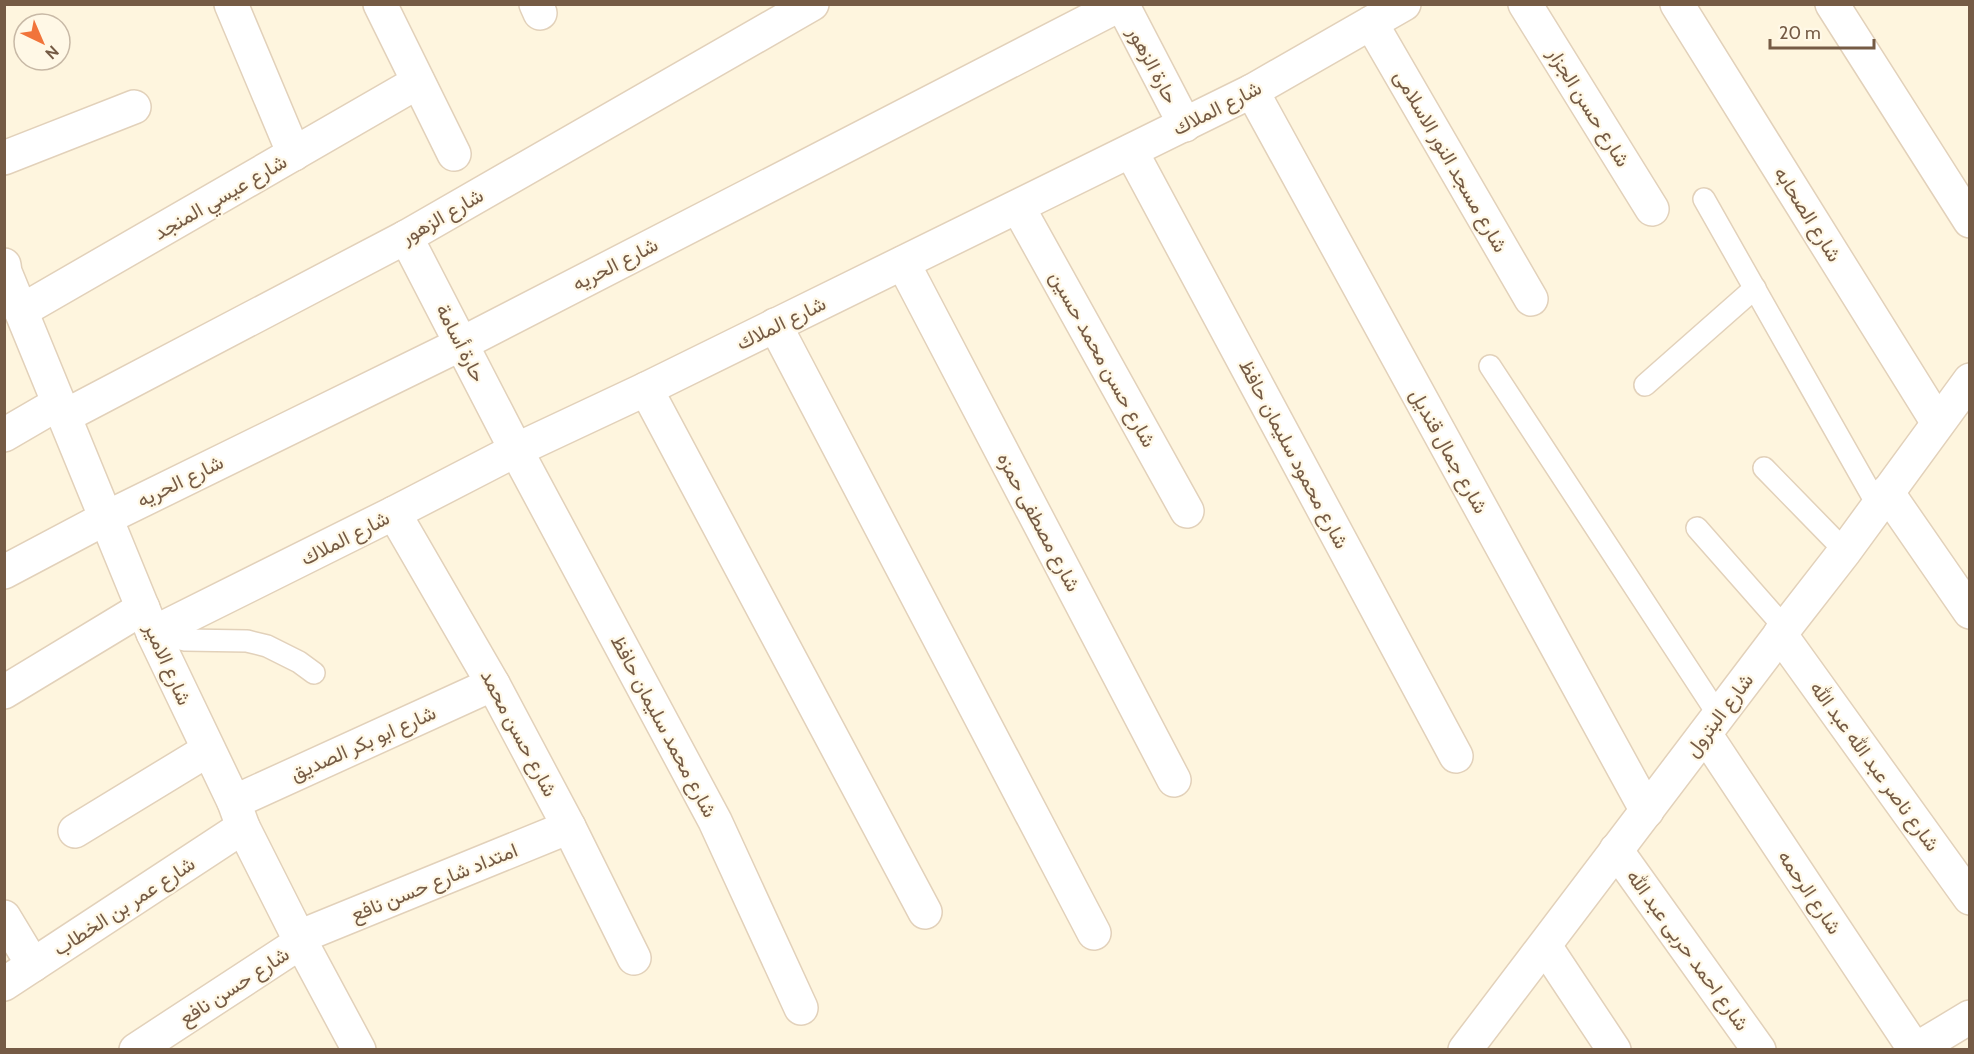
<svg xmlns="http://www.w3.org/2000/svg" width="1974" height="1054" font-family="Cabin,Vazirmatn,sans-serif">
  <rect width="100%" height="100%" fill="#fef5de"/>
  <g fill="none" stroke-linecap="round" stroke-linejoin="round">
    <defs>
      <g id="lane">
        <path d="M1704,199L1878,506"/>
        <path d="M1490,366L1719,716"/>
        <path d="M1645,385L1755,288"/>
        <path d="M1764,468L1845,551"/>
        <path d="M1697,528L1785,628"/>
        <path d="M153,633L185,640L247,641L267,646L299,662L314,673"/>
      </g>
      <g id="street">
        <path d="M231,4L294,154"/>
        <path d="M380,4L454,154"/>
        <path d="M536,4L540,13"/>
        <path d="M1122,4L1185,125"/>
        <path d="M1525,4L1652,209"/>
        <path d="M1677,4L1938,423"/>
        <path d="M1832,4L1970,221"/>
        <path d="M1371,23L1531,299"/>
        <path d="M1252,91L1647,811"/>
        <path d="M1131,151L1456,756"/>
        <path d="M4,158L134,107"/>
        <path d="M1018,207L1187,511"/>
        <path d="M406,237L516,450L715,821L801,1008"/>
        <path d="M903,263L1174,780"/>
        <path d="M4,265L5,272L153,633L234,802L243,827L301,942L359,1050"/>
        <path d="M21,311L418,82"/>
        <path d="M775,325L1094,933"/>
        <path d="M646,389L925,912"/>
        <path d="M65,416L406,237L812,4"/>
        <path d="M4,435L59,403"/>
        <path d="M1887,492L1970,612"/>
        <path d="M394,513L493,684L569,827L634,958"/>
        <path d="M4,572L106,518L461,344L1121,4"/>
        <path d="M153,633L394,513L516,450L646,389L1252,91L1404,4"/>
        <path d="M1780,634L1970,898"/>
        <path d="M4,692L143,608"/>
        <path d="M1705,734L1915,1050"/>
        <path d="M234,802L493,684"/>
        <path d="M75,831L208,750"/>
        <path d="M1616,850L1759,1050"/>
        <path d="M4,917L33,965"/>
        <path d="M299,937L569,827"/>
        <path d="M1545,946L1614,1050"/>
        <path d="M4,984L243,827"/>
        <path d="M136,1050L301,942"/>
        <path d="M1465,1050L1785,628L1845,551L1970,380"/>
        <path d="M1915,1050L1970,1017"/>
      </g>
    </defs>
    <!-- lane casing -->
    <use href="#lane" stroke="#e2d1ba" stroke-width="24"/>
    <!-- street casing -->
    <use href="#street" stroke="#e2d1ba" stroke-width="36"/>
    <!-- lane -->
    <use href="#lane" stroke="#fff" stroke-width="21"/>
    <!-- street -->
    <use href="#street" stroke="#fff" stroke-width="33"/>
  </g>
  <g text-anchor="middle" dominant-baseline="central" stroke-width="4.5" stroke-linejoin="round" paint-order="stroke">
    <!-- street labels -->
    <g font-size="20" fill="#755b45" stroke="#fff8e6">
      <text transform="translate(1153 65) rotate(62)">حارة الزهور</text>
      <text transform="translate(1589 107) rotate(58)">شارع حسن الجزار</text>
      <text transform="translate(1217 108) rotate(-27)">شارع الملاك</text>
      <text transform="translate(1451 161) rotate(60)">شارع مسجد النور الاسلامى</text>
      <text transform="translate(220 197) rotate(-30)">شارع عيسي المنجد</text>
      <text transform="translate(1808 214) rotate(58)">شارع الصحابه</text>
      <text transform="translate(442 216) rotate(-30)">شارع الزهور</text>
      <text transform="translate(615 264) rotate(-27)">شارع الحريه</text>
      <text transform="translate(781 323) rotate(-26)">شارع الملاك</text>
      <text transform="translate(461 343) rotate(63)">حارة أسامة</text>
      <text transform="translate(1103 359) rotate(61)">شارع حسن محمد حسين</text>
      <text transform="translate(1449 451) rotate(61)">شارع جمال قنديل</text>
      <text transform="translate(1294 454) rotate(62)">شارع محمود سليمان حافظ</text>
      <text transform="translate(180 481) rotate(-26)">شارع الحريه</text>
      <text transform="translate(1039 522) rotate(62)">شارع مصطفى حمزه</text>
      <text transform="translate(345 538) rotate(-27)">شارع الملاك</text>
      <text transform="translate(168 664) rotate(66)">شارع الامير</text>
      <text transform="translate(1719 715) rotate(-53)">شارع البترول</text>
      <text transform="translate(664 726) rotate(62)">شارع محمد سليمان حافظ</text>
      <text transform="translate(519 733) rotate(62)">شارع حسن محمد</text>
      <text transform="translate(363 743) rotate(-24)">شارع ابو بكر الصديق</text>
      <text transform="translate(1875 766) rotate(54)">شارع ناصر عبد الله عبد الله</text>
      <text transform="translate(434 882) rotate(-22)">امتداد شارع حسن نافع</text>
      <text transform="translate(1810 892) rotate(56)">شارع الرحمه</text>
      <text transform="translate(124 906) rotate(-33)">شارع عمر بن الخطاب</text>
      <text transform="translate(1688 950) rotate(54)">شارع احمد حربى عبد الله</text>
      <text transform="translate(234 986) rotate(-33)">شارع حسن نافع</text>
    </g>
  </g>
  <!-- border -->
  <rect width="1974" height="1054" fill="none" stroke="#755b45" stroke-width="12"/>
  <!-- north arrow -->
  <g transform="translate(42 42) rotate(136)"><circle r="28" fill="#fff8e6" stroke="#c8b9a6" stroke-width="1.5"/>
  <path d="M0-4.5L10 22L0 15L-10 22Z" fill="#f1743a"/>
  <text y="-9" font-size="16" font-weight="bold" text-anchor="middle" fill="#755b45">N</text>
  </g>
  <!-- scale -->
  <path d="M1770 39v9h104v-9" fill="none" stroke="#755b45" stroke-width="3"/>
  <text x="1779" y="39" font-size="18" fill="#755b45" stroke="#fff8e6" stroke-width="4.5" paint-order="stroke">20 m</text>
</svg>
